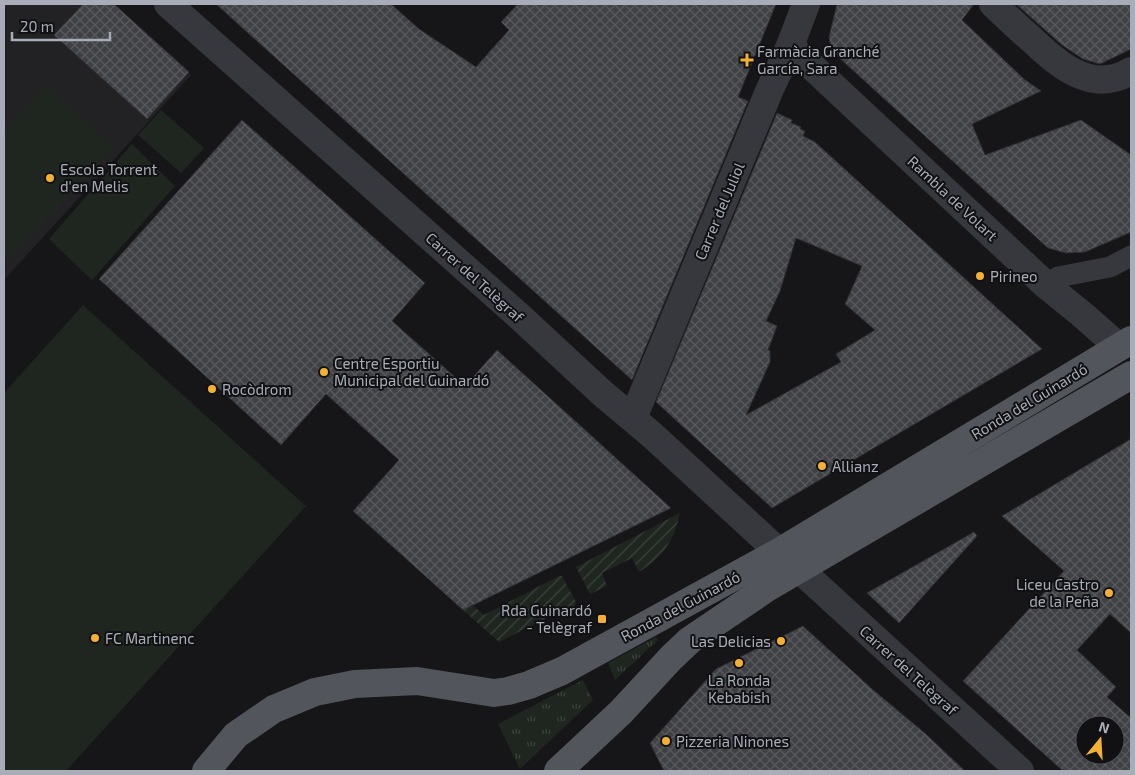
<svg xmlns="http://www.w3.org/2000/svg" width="1135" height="775" font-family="'Exo 2',sans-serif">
  <defs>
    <pattern id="grass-tufts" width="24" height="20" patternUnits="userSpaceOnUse" patternTransform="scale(1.25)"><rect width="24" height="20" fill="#1e261f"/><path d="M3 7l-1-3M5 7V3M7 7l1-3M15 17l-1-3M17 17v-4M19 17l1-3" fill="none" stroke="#3c433d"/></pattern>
    <pattern id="garden-furrows" width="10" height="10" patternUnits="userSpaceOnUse" patternTransform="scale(1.25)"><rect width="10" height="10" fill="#1e261f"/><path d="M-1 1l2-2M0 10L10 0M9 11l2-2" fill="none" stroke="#3c433d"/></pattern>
    <pattern id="building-cross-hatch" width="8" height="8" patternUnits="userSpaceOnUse" patternTransform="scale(1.25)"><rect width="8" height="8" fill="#404145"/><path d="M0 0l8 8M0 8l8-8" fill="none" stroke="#595a5e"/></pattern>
  </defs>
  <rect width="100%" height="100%" fill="#161618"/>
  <!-- built -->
  <path fill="#222225" d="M4,4H113L191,75L4,280Z"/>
  <!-- grass -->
  <g fill="url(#grass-tufts)">
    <path d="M656,637L658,640L615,680L608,663Z"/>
    <path d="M583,680L593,700L520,769L498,724Z"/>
  </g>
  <!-- garden -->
  <g fill="url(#garden-furrows)">
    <path d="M680,513C674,541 663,557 639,572L632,558L602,573L607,586L590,594L576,567Z"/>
    <path d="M559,576H562L576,602L575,608L552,615L499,642L455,603L458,592L484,615Z"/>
  </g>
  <!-- pitch -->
  <g fill="#1e261f">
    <path d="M47,85L114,148L4,264V130Z"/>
    <path d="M161,110L204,148L181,173L138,135Z"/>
    <path d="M132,144L175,186L92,280L49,239Z"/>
    <path d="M83,305L306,506L66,771H4V393Z"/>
  </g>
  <!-- building -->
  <g fill="url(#building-cross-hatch)" stroke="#303034" fill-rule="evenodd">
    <path d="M83,4H114L189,72L147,119L54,35Z"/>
    <path d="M216,4H391L419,29L476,67L509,30L501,22L518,4H776L738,97L748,101L632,380Z"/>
    <path d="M837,4H974L962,20L1024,79L1041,91L972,124L985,155L1081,120L1131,155V232L1085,252L1066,253L1048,248L835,54L831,48L829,37Z"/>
    <path d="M1016,4H1131V49L1100,64L1083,59L1062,45Z"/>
    <path d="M777,113L792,120L791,123L801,127L800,129L805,131L803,136L815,142L1042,349L772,508L656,402ZM796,238L862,266L845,304L875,330L836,354L841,362L746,415L770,362V351L768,350L777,326L766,321L780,291Z"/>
    <path d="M242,120L425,283L392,321L465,386L497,350L671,508L463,610L353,511L399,460L326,394L281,445L99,279Z"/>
    <path d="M1131,439V633L1110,614L1077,650L1116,687L1107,697L1131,718V771H1063L963,681L1064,571L1002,516ZM1085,725H1115V755H1085Z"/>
    <path d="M974,532L977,536L899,623L867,593Z"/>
    <path d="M803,626L872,689L927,735L965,771H664L650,743L716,669Z"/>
  </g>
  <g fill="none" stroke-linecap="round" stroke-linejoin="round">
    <!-- pedestrian -->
    <path stroke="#37383d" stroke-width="21" d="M1047,286L1058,277L1110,267L1131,256"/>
    <!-- minor -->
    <g stroke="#37383d" stroke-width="28">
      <path d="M168,4L519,316L602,393L652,435L779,552"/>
      <path d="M993,4C1005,15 1017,27 1030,38C1058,64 1091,95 1131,71"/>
      <path d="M790,46L1047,286L1084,316L1119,347"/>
      <path d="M633,418L770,89L790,46L806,4"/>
      <path d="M799,569L1020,771"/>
    </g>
    <!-- primary -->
    <g stroke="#53555c" stroke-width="28">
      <path d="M206,771L236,735L274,709L315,692L355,684L417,681L494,693L508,691L529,685L562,671L779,552L1131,340"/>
      <path d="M558,771L621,712L671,658L690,640L767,588L1131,375"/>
    </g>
  </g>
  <!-- markers -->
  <g fill="#f2b134" stroke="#111113" stroke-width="2">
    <path d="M744.5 52.5h5v5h5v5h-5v5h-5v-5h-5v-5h5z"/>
    <circle cx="50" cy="178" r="5"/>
    <circle cx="980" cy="276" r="5"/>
    <circle cx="324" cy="372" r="5"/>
    <circle cx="212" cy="389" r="5"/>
    <circle cx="822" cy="466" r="5"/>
    <circle cx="1109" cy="593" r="5"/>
    <rect x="597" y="614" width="10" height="10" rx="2.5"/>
    <circle cx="95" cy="638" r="5"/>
    <circle cx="781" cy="641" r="5"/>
    <circle cx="739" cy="663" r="5"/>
    <circle cx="666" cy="741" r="5"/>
  </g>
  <g text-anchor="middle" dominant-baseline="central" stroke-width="4" stroke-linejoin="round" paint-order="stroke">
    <!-- poi labels -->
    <g font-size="15" fill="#a8adb8" stroke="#111113" text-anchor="start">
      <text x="757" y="51">Farmàcia Granché<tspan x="757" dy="17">García, Sara</tspan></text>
      <text x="60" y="169">Escola Torrent<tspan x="60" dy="17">d'en Melis</tspan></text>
      <text x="990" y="276">Pirineo</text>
      <text x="334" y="363">Centre Esportiu<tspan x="334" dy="17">Municipal del Guinardó</tspan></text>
      <text x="222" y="389">Rocòdrom</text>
      <text x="832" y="466">Allianz</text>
      <text x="1099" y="584" text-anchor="end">Liceu Castro<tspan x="1099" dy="17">de la Peña</tspan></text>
      <text x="592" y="610" text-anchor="end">Rda Guinardó<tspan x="592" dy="17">- Telègraf</tspan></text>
      <text x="105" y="638">FC Martinenc</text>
      <text x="771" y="641" text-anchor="end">Las Delicias</text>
      <text x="739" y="680" text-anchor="middle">La Ronda<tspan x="739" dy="17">Kebabish</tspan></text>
      <text x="676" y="741">Pizzeria Ninones</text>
    </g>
    <!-- street labels -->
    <g font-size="15" fill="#a8adb8" stroke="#111113">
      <text transform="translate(953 198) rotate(43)">Rambla de Volart</text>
      <text transform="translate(719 211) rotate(-67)">Carrer del Juliol</text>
      <text transform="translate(475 277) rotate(42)">Carrer del Telègraf</text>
      <text transform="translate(1029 401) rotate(-31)">Ronda del Guinardó</text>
      <text transform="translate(680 606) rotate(-28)">Ronda del Guinardó</text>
      <text transform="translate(909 670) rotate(42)">Carrer del Telègraf</text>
    </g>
  </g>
  <!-- border -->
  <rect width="1135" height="775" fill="none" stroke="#a8adb8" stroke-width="10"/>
  <!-- north arrow -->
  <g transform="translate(1100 740) rotate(18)"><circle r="24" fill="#111113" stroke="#4d4f55"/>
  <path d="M0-4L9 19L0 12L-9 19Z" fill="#f2b134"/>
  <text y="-8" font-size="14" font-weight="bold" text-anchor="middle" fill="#a8adb8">N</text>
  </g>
  <!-- scale -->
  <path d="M12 32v8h98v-8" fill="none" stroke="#a8adb8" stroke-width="2.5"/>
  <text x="20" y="32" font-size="15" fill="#a8adb8" stroke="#111113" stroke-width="4" paint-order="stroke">20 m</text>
</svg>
